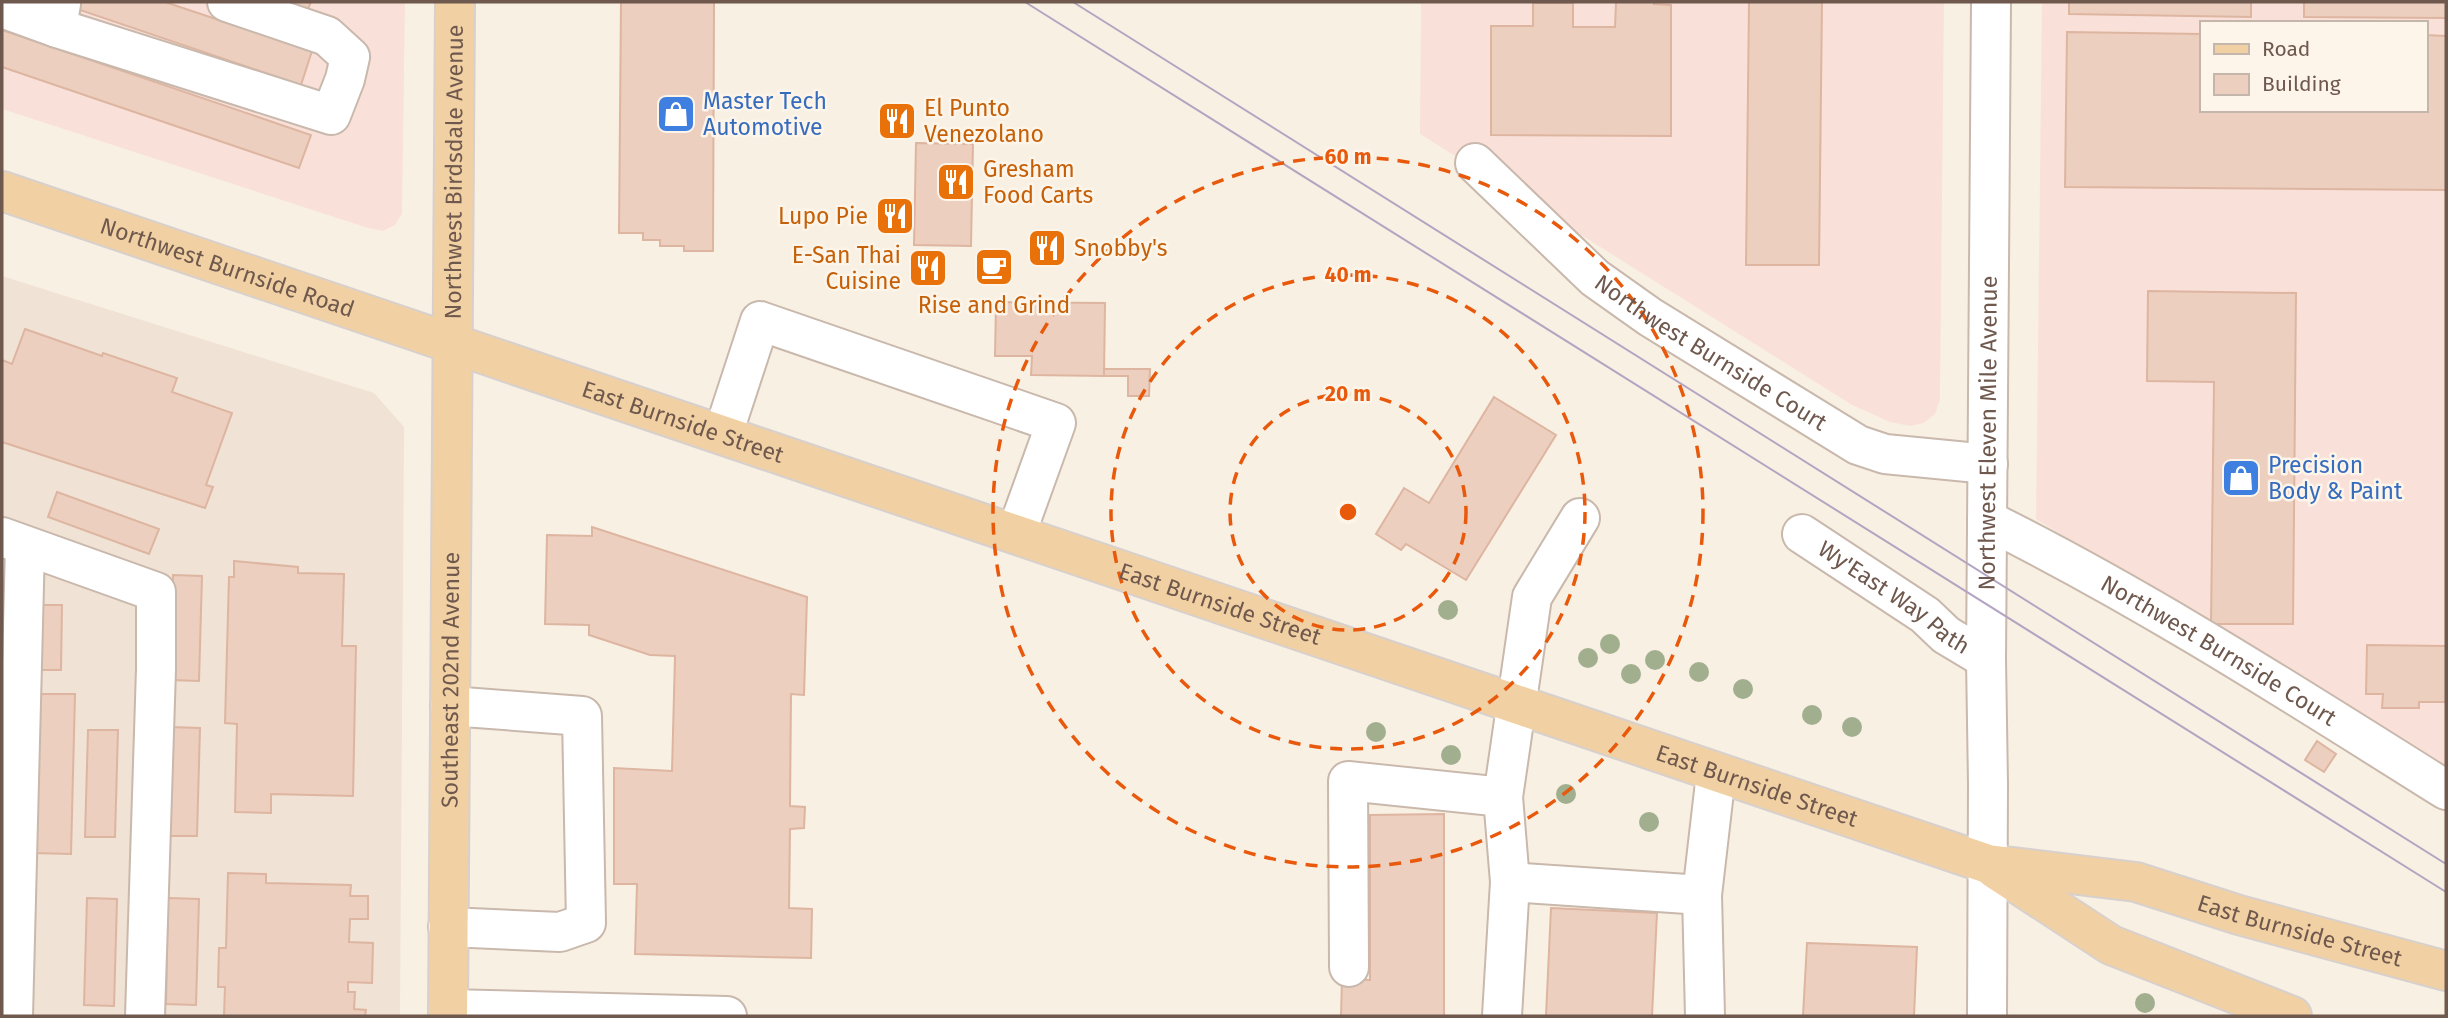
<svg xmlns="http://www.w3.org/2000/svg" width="2448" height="1018" font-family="'Fira Sans',sans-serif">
  <rect width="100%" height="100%" fill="#f9f0e4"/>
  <!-- residential -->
  <path fill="#f0e2d4" d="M2,276L374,393L404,427L400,1016H2Z"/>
  <!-- commercial -->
  <g fill="#f9e1d9" fill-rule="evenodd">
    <path d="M2,2H405L402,214L395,225L383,231L368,228L2,109Z"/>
    <path d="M1421,2H1944L1940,400L1935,414L1924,423L1910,426L1890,422L1852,405L1420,134Z"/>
    <path d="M2042,2H2446V775L2036,519ZM2201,23H2425V110H2201Z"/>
  </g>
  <!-- building -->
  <g fill="#eccfbf" stroke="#ddb5a1" stroke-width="2">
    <path d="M80,2H165L312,51L301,85L77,9Z"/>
    <path d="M287,2H311L308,9Z"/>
    <path d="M621,2H714L713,251H684V246H660V240H643V233H619Z"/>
    <path d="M1616,2H1654V4L1671,5V136L1491,135V26H1533V3H1573V27H1615Z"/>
    <path d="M1749,2H1822L1819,265H1746Z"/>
    <path d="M2069,2H2251V17L2069,14Z"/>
    <path d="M2304,2H2446V18L2304,17Z"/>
    <path d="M2,30L311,135L299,168L2,67Z"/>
    <path d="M2067,32L2201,34V110H2425V35L2446,36V190L2065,187Z"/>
    <path d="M916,143L973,144L971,246L914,245Z"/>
    <path d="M2148,291L2296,293L2293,624H2211L2214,382L2147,381Z"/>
    <path d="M996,302L1105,303L1104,376L1031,375L1032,356H995Z"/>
    <path d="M25,329L102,356L103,353L177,378L172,392L232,413L206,485L213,487L205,508L2,442V360L12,364Z"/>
    <path d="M1104,369H1150L1149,396H1128V376H1104Z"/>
    <path d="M1494,397L1556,435L1466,580L1406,544L1401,550L1376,534L1404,488L1429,503Z"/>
    <path d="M57,492L159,529L149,554L48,517Z"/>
    <path d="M592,527L807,597L804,695L791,694L790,806L805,807L804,828L790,829L789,908L812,909L811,958L635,954L637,884H614V768L672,771L675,656L650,655L589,635V625L545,624L547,535L592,536Z"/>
    <path d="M234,561L298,567V573L344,574L342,646H356L353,796L271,794V813L235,812L237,724L225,723L229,577H234Z"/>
    <path d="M173,575L202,576L199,681L171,680Z"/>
    <path d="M36,605H62L61,670H34Z"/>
    <path d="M2367,645L2446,646V702H2419V708H2382L2383,694H2366Z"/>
    <path d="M37,694H75L71,854L33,853Z"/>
    <path d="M171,727L200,728L197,836H168Z"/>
    <path d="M88,730H118L115,837H85Z"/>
    <path d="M2317,741L2336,754L2324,772L2305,760Z"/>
    <path d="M1444,814V1016H1341L1342,979L1370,980V815Z"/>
    <path d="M228,873L266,874V883L351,885L350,896H368V919H350L349,942L373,943L372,983L348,982V992H355L354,1009L366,1010L365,1016H224L225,987H218L219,948H226Z"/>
    <path d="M87,898L117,899L114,1006L84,1005Z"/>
    <path d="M168,898L199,899L196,1005L166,1004Z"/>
    <path d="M1551,908L1657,913L1652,1016H1546Z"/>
    <path d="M1807,943L1917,947L1914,1016H1803Z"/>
  </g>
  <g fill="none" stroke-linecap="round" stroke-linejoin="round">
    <defs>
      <g id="minor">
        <path d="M2,8L57,28L61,4"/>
        <path d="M57,28L331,115L345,79L350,57L327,36L227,2"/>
        <path id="s1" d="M1475,163L1595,278L1650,317L1858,445L1885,454L1988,464"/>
        <path d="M723,434L760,321L1056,423L1016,534"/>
        <path id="s2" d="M1987,520C2146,599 2296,696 2446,790"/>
        <path id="s3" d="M1802,534L1925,615L1946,635L1986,659"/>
        <path d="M2,537L156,592V669L145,1016"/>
        <path d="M1510,882L1702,895"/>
        <path d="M448,927L560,932L586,923L582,716L450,706"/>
        <path d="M1349,967L1348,781L1503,797"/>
        <path d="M448,1009L727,1016"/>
        <path d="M13,1016L25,546"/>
        <path d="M1502,1016L1510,882L1503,797L1532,597L1580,518"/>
        <path d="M1705,1016L1702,895L1716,774"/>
        <path id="s4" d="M1987,1016L1988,784L1986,659L1991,2"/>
      </g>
      <g id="major">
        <path id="s5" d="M2,191L1988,864L2136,882L2239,915L2446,971"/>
        <path d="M1995,869L2111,945L2292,1016"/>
        <path id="s6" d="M448,1016L455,2"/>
      </g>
    </defs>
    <!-- minor casing -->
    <use href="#minor" stroke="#c9b8ac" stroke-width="42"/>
    <!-- major casing -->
    <use href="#major" stroke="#d7d0cd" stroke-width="42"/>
    <!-- minor -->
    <use href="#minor" stroke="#fff" stroke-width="38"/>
    <!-- major -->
    <use href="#major" stroke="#f1d1a3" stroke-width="38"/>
    <!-- tram -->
    <g stroke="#b3a4c1" stroke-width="2">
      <path d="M1025,2L2446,892"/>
      <path d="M1073,2L2446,864"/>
    </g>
  </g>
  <!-- trees -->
  <g fill="#a1af8f">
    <circle cx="1448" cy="610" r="10"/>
    <circle cx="1610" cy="644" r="10"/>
    <circle cx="1588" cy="658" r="10"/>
    <circle cx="1655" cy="660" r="10"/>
    <circle cx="1699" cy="672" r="10"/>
    <circle cx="1631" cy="674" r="10"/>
    <circle cx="1743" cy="689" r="10"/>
    <circle cx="1812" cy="715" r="10"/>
    <circle cx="1852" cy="727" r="10"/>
    <circle cx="1376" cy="732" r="10"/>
    <circle cx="1451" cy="755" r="10"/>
    <circle cx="1566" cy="794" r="10"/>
    <circle cx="1649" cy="822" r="10"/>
    <circle cx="2145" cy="1003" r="10"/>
  </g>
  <!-- distance rings -->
  <g fill="none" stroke="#e8590c" stroke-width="3.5" stroke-dasharray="12 9">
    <circle cx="1348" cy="512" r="118"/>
    <circle cx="1348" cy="512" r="237"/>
    <circle cx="1348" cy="512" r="355"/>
  </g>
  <!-- icons -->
  <defs>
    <symbol id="shop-square" viewBox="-11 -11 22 22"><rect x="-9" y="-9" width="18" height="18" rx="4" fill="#3f7fe0" stroke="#fdf5ea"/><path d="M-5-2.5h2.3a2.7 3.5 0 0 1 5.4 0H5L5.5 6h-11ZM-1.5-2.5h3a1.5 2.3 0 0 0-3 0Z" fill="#fff"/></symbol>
    <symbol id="restaurant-square" viewBox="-11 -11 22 22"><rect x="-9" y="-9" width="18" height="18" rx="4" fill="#e8710a" stroke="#fdf5ea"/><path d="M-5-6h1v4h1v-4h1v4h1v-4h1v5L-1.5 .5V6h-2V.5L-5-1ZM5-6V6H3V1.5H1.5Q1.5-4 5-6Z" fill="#fff"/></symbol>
    <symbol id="cafe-square" viewBox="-11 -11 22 22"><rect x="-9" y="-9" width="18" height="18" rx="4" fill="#e8710a" stroke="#fdf5ea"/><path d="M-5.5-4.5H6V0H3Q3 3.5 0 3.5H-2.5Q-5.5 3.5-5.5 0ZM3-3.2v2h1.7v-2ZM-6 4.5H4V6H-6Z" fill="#fff"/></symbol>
  </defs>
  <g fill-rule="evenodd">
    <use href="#shop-square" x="654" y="92" width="44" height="44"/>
    <use href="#restaurant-square" x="875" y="99" width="44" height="44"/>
    <use href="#restaurant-square" x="934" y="160" width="44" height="44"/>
    <use href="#restaurant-square" x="873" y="194" width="44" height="44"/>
    <use href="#restaurant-square" x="1025" y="226" width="44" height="44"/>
    <use href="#cafe-square" x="972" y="245" width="44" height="44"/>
    <use href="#restaurant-square" x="906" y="246" width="44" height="44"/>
    <use href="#shop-square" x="2219" y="456" width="44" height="44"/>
  </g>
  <g text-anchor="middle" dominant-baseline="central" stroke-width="5" stroke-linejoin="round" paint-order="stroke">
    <!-- shop labels -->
    <g font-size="23" fill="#366cbe" stroke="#fdf5ea" text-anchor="start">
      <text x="703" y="101">Master Tech<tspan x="703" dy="26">Automotive</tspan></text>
      <text x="2268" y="465">Precision<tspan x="2268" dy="26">Body &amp; Paint</tspan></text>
    </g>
    <!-- food labels -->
    <g font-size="23" fill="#c56008" stroke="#fdf5ea" text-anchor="start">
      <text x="924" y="108">El Punto<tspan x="924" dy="26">Venezolano</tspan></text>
      <text x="983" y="169">Gresham<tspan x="983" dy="26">Food Carts</tspan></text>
      <text x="868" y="216" text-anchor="end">Lupo Pie</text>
      <text x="1074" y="248">Snobby's</text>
      <text x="901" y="255" text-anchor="end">E-San Thai<tspan x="901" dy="26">Cuisine</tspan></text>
      <text x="994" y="305" text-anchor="middle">Rise and Grind</text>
    </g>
    <!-- street labels -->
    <g font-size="23" fill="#6f584d" stroke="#fdf5ea">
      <text stroke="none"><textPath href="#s6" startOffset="844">Northwest Birdsdale Avenue</textPath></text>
      <text stroke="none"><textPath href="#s5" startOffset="238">Northwest Burnside Road</textPath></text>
      <text stroke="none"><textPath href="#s1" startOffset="304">Northwest Burnside Court</textPath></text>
      <text stroke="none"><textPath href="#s5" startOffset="719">East Burnside Street</textPath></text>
      <text stroke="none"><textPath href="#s4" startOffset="583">Northwest Eleven Mile Avenue</textPath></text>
      <text stroke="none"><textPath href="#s3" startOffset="112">Wy'East Way Path</textPath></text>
      <text stroke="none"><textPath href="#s5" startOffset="1286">East Burnside Street</textPath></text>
      <text stroke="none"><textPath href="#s2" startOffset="266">Northwest Burnside Court</textPath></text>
      <text stroke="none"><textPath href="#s6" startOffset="336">Southeast 202nd Avenue</textPath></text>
      <text stroke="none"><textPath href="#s5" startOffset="1853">East Burnside Street</textPath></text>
      <text stroke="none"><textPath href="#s5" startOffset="2417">East Burnside Street</textPath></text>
    </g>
  </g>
  <circle cx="1348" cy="512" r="10" fill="#e8590c" stroke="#fdf5ea" stroke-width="3.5"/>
  <g font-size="21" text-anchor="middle" font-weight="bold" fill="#e8590c" stroke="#fdf5ea" stroke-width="5" stroke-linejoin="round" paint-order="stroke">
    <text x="1348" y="164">60 m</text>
    <text x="1348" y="282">40 m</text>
    <text x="1348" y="401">20 m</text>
  </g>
  <!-- border -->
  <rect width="2448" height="1018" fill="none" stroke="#6f584d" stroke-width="7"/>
  <!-- legend -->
  <rect x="2200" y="21" width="228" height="91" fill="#fdf5ea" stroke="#c4b6ab" stroke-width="2"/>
  <rect x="2214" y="44" width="35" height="10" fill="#f1d1a3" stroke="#c4b6ab" stroke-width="2"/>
  <text x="2262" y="56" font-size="21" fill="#6f584d">Road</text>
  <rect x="2214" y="74" width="35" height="21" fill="#eccfbf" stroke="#c4b6ab" stroke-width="2"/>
  <text x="2262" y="91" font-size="21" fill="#6f584d">Building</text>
</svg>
